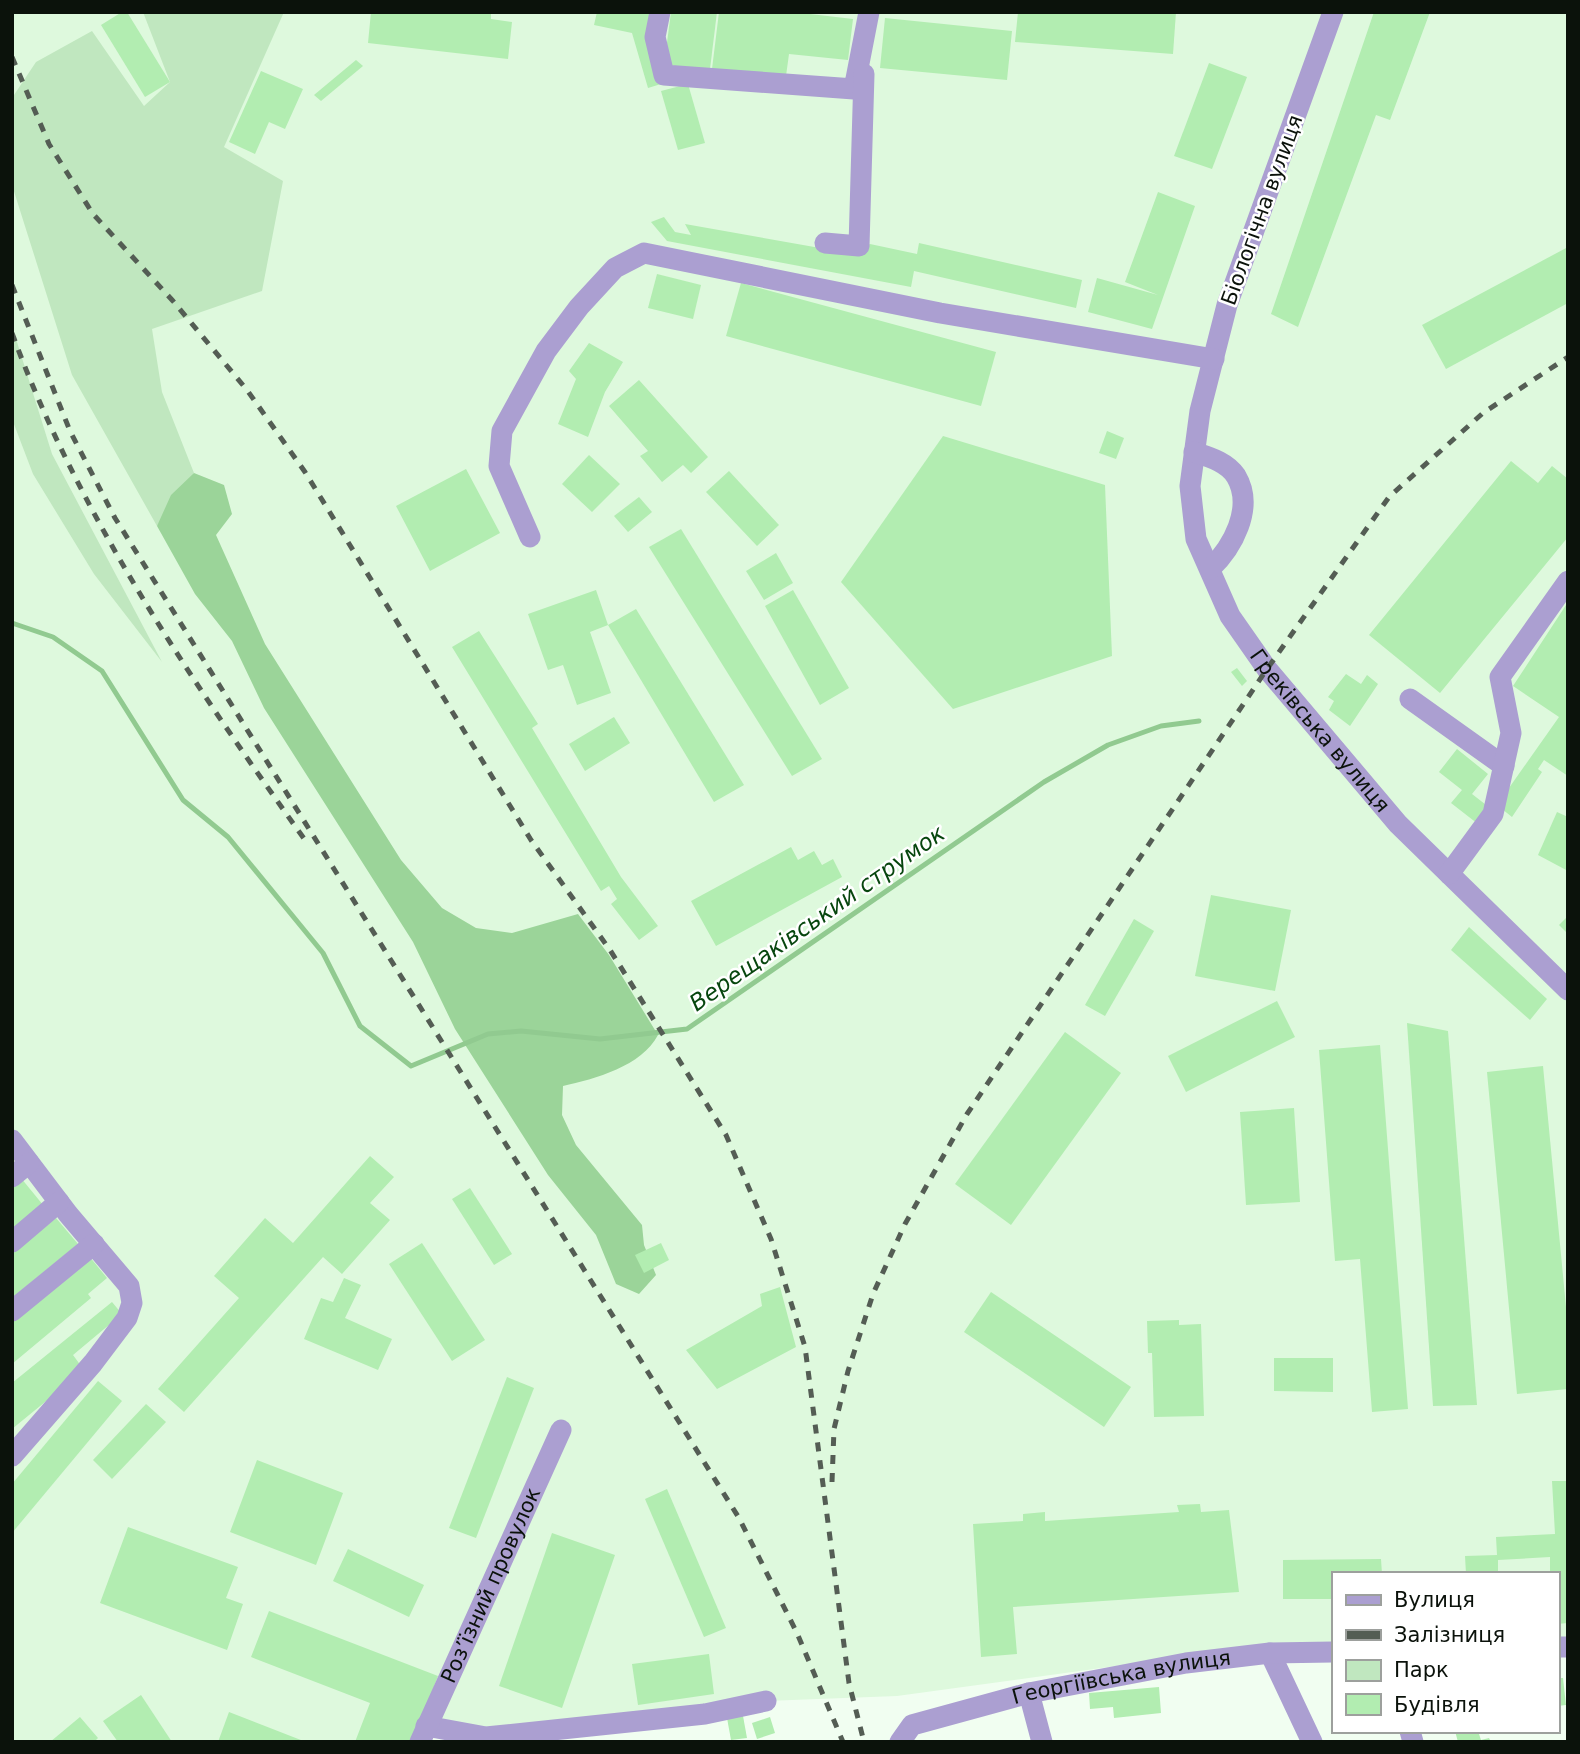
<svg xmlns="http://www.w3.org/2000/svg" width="1580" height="1754" font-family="'DejaVu Sans',sans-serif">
  <rect width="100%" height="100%" fill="#f1fef1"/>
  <!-- built -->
  <path fill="#def9dd" d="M12,12H1568V1647H1557V1574H1333V1648L1269,1645L897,1696L766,1701L518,1734L426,1726L420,1742H12Z"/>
  <!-- green -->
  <g fill="#c0e7bf">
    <path d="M143,12H284L224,147L283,181L262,291L152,329L162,392L194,473L157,526L72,375L12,185V98L36,62L92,31L144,106L170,82Z"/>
    <path d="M12,326L52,454L162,662L94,574L33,474L12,419Z"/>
  </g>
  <!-- forest -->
  <path fill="#9bd499" d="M194,473L224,485L232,514L216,535L265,644L401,860L442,908L476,928L512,933L578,914L609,955L658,1035C642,1066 595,1079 563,1086L562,1115L576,1145L642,1225L644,1245L656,1275L639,1294L616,1284L596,1235L548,1175L455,1029L413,942L264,708L232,641L195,594L157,526L171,495Z"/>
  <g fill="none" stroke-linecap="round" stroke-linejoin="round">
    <!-- stream -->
    <path stroke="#91ca90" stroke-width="5" d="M12,623L53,637L102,671L183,800L228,837L323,953L360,1026L411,1066L488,1034L521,1031L600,1039L687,1029L1044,782L1108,745L1161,726L1199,721"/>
  </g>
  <!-- building -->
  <g fill="#b2edb1">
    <path d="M122,12H127L170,82L145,97L101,25Z"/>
    <path d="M371,12H491V19L512,22L508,59L368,43Z"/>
    <path d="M597,12H653L661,84L648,88L632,33L594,25Z"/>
    <path d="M671,12H717L710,69L664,65Z"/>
    <path d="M719,12H793L853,19L848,60L789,54L786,76L712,69Z"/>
    <path d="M1018,12H1176L1173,54L1015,42Z"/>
    <path d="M1374,12H1430L1390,120L1376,115L1298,327L1271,314Z"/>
    <path d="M885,18L1012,31L1007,80L880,68Z"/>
    <path d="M356,60L363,66L321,101L314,95Z"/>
    <path d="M1209,63L1247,77L1212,169L1174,156Z"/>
    <path d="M261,71L303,89L285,129L269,122L255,154L229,142Z"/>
    <path d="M688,84L705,143L678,150L661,91Z"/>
    <path d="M1158,192L1195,206L1152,329L1088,312L1097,278L1158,295L1125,282Z"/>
    <path d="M664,217L675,232L691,235L685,224L854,254L870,244L917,254L919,243L1082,280L1076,308L914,271L911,287L667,241L651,222Z"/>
    <path d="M1568,247V303L1446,369L1422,325Z"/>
    <path d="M657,274L701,285L693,319L648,308Z"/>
    <path d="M741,283L996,352L981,406L726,336Z"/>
    <path d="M589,343L623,362L605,392L588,437L558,424L576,379L569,371Z"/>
    <path d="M639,380L708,457L691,473L683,465L662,482L640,456L648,451L609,406Z"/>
    <path d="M1107,431L1124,438L1116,459L1099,453Z"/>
    <path d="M943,436L1105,485L1112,656L953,709L841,582Z"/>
    <path d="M589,455L620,484L592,512L562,484Z"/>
    <path d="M1511,461L1538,483L1552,466L1568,479V537L1440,693L1369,635Z"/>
    <path d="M466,469L500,533L430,571L396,506Z"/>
    <path d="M729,471L779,525L757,546L706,492Z"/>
    <path d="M639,497L652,512L628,532L614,516Z"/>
    <path d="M681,529L822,759L792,776L649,547Z"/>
    <path d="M776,553L793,583L764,600L746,571Z"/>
    <path d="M596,590L608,625L590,632L611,693L577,705L563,665L548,670L528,614Z"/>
    <path d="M793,590L849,688L820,705L765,606Z"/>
    <path d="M1568,602V776L1544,760L1538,769L1542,772L1512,817L1497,805L1559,717L1513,686Z"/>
    <path d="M636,609L744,785L714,802L608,625Z"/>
    <path d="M479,631L538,724L532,728L621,877L658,926L639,940L611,904L617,899L609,886L601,891L452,647Z"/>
    <path d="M1237,668L1247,681L1242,686L1231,672Z"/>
    <path d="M1346,674L1361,684L1367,675L1378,684L1350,726L1329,710L1334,701L1328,697Z"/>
    <path d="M614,717L630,743L585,771L569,744Z"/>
    <path d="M1457,749L1488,774L1472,794L1490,808L1478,824L1451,803L1462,790L1439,772Z"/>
    <path d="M1557,812L1568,817V871L1538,855Z"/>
    <path d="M791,847L798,860L814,851L822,865L833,859L842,877L716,946L691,901Z"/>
    <path d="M1211,895L1291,910L1275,991L1195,976Z"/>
    <path d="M1568,916V934L1559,925Z"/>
    <path d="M1134,919L1154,931L1105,1016L1085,1005Z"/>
    <path d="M1469,927L1547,999L1530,1020L1451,950Z"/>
    <path d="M1277,1001L1295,1037L1186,1092L1168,1056Z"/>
    <path d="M1407,1023L1448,1031L1477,1405L1433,1406Z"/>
    <path d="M1065,1032L1121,1073L1011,1225L955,1184Z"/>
    <path d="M1380,1045L1408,1409L1372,1412L1360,1259L1335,1261L1319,1050Z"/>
    <path d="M1543,1066L1568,1328V1389L1517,1394L1487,1072Z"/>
    <path d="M1294,1108L1300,1202L1246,1205L1240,1112Z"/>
    <path d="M370,1156L394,1177L370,1203L390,1220L342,1274L323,1257L184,1412L158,1389L239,1298L214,1276L265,1218L293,1243Z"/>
    <path d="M21,1178L43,1205L12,1230V1185Z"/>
    <path d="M470,1188L512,1254L494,1265L452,1199Z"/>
    <path d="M56,1218L78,1244L12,1298V1254Z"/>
    <path d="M422,1243L485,1340L452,1361L389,1264Z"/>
    <path d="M661,1243L669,1260L644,1273L635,1255Z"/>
    <path d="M89,1256L107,1278L88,1294L91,1298L12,1364V1319Z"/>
    <path d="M344,1278L361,1285L345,1318L392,1339L378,1370L304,1339L321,1298L333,1302Z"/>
    <path d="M780,1287L796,1347L717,1389L686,1350L762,1306L760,1294Z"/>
    <path d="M991,1292L1131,1387L1104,1427L964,1332Z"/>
    <path d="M112,1302L122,1314L73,1355L84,1370L12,1429V1383Z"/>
    <path d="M1179,1320V1325L1201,1324L1204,1416L1154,1417L1152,1353H1148L1147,1321Z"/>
    <path d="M1274,1358H1333V1392L1274,1391Z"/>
    <path d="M507,1377L534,1388L476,1538L449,1528Z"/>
    <path d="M98,1381L122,1401L12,1533V1484Z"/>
    <path d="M146,1404L166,1422L112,1479L93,1460Z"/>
    <path d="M257,1460L343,1493L316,1565L230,1532Z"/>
    <path d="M1552,1481H1568V1623L1557,1624V1574H1550V1557L1498,1560V1574H1466L1465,1556L1497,1555L1496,1537L1555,1534Z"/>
    <path d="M667,1489L726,1628L704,1637L645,1499Z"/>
    <path d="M1200,1504L1201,1512L1229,1510L1239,1592L1013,1607L1017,1654L981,1657L973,1524L1023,1521V1514L1045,1512V1521L1179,1512L1177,1505Z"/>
    <path d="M128,1527L238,1567L226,1598L243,1604L227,1650L100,1603Z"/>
    <path d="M552,1533L615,1555L562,1708L499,1686Z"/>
    <path d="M348,1549L424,1585L409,1617L333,1581Z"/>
    <path d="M1381,1559L1382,1574H1333V1599H1283V1560Z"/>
    <path d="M269,1611L438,1676L413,1742H355L370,1703L251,1657Z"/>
    <path d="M709,1654L714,1694L638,1705L632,1664Z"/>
    <path d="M1557,1678H1563L1566,1705L1557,1706Z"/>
    <path d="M1159,1687L1161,1713L1114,1718L1113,1707L1090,1709L1089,1693Z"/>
    <path d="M141,1695L172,1742H118L103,1721Z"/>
    <path d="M229,1712L306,1742H218Z"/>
    <path d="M743,1716L747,1738L731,1740L727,1718Z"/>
    <path d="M80,1717L98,1738L94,1742H50Z"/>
    <path d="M770,1717L775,1733L757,1739L752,1723Z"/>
    <path d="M1455,1731H1478L1481,1740L1489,1738L1491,1742H1458Z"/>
  </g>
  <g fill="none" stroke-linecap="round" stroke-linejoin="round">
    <!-- minor -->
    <g stroke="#ab9fd1" stroke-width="21">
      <path d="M660,12L655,37L664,75L854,89L869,12"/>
      <path id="s1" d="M1333,12L1227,305L1200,411L1190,486L1196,539L1230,616L1267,669L1398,824L1568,990"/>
      <path d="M825,243L859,246L864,74"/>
      <path d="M1194,452C1209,457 1227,462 1236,476C1255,508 1232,548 1210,569"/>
      <path d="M530,537L499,466L502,431L546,351L579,307L615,268L644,253L940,313L1214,359"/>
      <path d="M1410,699L1504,766"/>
      <path d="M1449,874L1493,814L1511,733L1500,677L1568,581"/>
      <path d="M12,1140L68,1214L129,1286L132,1303L127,1318L93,1363L12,1456"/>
      <path d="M12,1177L29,1163"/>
      <path d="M12,1242L59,1202"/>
      <path d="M12,1311L94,1244"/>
      <path d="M1557,1647H1568"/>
      <path d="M1270,1653L1312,1742"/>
      <path d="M1029,1693L1042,1742"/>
      <path d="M426,1726L486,1737L705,1714L766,1701"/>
      <path d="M1410,1731L1413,1742"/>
      <path id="s2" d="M420,1742L561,1430"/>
      <path id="s3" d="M900,1742L912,1725L1029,1693L1186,1663L1270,1653L1333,1652"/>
    </g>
    <!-- rail -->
    <g stroke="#545d54" stroke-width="5" stroke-dasharray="9 9" stroke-linecap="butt">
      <path d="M12,57L49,144L93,214L173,301L247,390L305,472L531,840L610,950L726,1135L771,1239L805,1347L849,1683L864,1742"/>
      <path d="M12,285L70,431L115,518L739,1518L797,1633L843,1742"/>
      <path d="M12,333C79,516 192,682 305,840"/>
      <path d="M832,1482L834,1429L848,1371L873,1294L905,1224L967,1114L1267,669L1389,497L1483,413L1568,357"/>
    </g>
  </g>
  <g text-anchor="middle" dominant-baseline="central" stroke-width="5" stroke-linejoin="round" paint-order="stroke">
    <!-- street labels -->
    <g font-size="21" fill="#0b120b" stroke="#fff">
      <text transform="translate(1262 210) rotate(-70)">Біологічна вулиця</text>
      <text stroke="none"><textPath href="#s1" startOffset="780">Греківська вулиця</textPath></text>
      <text stroke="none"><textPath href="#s2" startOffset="172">Роз’їзний провулок</textPath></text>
      <text stroke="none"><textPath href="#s3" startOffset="236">Георгіївська вулиця</textPath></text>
    </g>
    <!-- water labels -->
    <g font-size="23" font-style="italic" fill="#07460e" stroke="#fff">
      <text transform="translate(817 918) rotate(-35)">Верещаківський струмок</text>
    </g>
  </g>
  <!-- border -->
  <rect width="1580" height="1754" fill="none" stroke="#0b120b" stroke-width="28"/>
  <!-- legend -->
  <rect x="1332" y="1572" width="228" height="161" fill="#ffffff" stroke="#9da09d" stroke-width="2"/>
  <rect x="1346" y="1595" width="35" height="10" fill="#ab9fd1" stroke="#9da09d" stroke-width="2"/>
  <text x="1394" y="1607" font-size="21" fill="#0b120b">Вулиця</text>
  <rect x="1346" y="1630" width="35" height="10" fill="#545d54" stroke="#9da09d" stroke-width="2"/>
  <text x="1394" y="1642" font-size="21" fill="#0b120b">Залізниця</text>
  <rect x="1346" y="1660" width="35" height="21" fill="#c0e7bf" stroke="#9da09d" stroke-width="2"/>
  <text x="1394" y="1677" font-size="21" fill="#0b120b">Парк</text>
  <rect x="1346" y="1694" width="35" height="21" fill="#b2edb1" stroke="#9da09d" stroke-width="2"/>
  <text x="1394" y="1712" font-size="21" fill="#0b120b">Будівля</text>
</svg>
